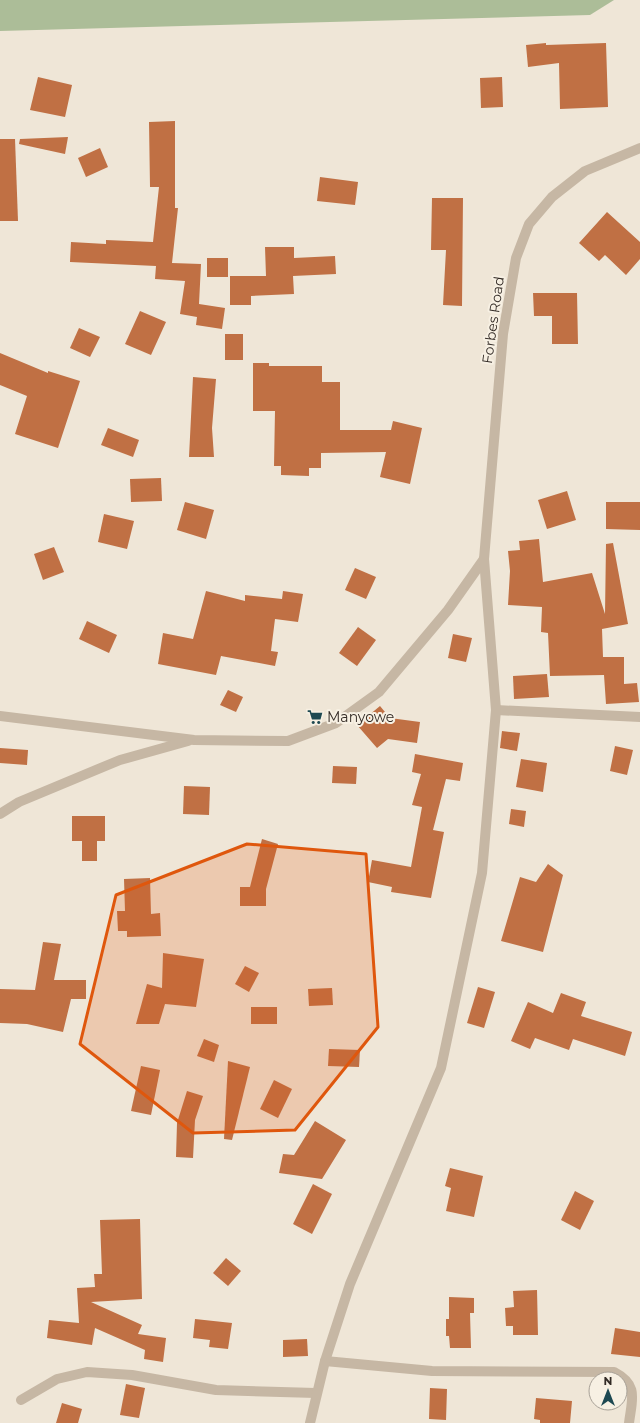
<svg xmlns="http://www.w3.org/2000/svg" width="640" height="1423" font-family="Montserrat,sans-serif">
  <rect width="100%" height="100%" fill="#efe6d7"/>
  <!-- green -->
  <path fill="#acbd98" d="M0,0H614L590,15L0,31Z"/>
  <!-- building -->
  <g fill="#c07044">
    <path d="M546,43V45L606,43L608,107L560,109L559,63L528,67L526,45Z"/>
    <path d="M38,77L72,85L65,117L30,110Z"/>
    <path d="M502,77L503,107L481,108L480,78Z"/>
    <path d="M175,121V208H178L172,263L201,264L199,304L225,308L222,329L196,325L197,317L180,314L185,281L155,279L156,266L70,262L71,242L106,244V240L153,242L159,187H150L149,122Z"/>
    <path d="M68,137L65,154L19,144L20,139Z"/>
    <path d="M0,139H15L18,221H0Z"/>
    <path d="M100,148L108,167L86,177L78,158Z"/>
    <path d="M320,177L358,182L355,205L317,201Z"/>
    <path d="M432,198H463L462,306L443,305L446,250H431Z"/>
    <path d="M607,212L640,242V259L626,275L605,255L599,261L579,243Z"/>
    <path d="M265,247H294V258L335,256L336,274L293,276L294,294L251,296V305H230V276H266Z"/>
    <rect x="207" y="258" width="21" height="19"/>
    <path d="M533,293H577L578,344H552V316H534Z"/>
    <path d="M140,311L166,322L151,355L125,344Z"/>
    <path d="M79,328L100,337L90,357L70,348Z"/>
    <rect x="225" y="334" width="18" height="26"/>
    <path d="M0,353L48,373V371L80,381L58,448L15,434L27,396L0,385Z"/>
    <path d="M253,363H269V366H322V382H340V430H391L393,421L422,428L410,484L380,477L386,452L321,453V468H309V476L281,475V466H274L275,411H253Z"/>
    <path d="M193,377L216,379L212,428L214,457H189Z"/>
    <path d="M108,428L139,440L133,457L101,445Z"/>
    <path d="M161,478L162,501L131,502L130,479Z"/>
    <path d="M567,491L576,520L547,529L538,500Z"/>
    <path d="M185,502L214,510L206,539L177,530Z"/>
    <path d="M606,502H640V530L606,529Z"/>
    <path d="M104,514L134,521L127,549L98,542Z"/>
    <path d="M539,539L543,582L592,573L605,614L606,544L613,543L628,624L602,629L603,657H624V684L637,683L639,702L606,704L604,675L550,676L548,633L541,632L542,607L508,605L510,571L508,551L520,550L519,541Z"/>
    <path d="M54,547L64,572L43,580L34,554Z"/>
    <path d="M355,568L376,577L366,599L345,590Z"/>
    <path d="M206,591L245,601V595L282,599L283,591L303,594L298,622L275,619L271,651L278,652L275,666L221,656L216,675L158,664L163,633L193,639Z"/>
    <path d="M87,621L117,635L109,653L79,639Z"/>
    <path d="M358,627L376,640L357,666L339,653Z"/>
    <path d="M453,634L472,638L466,662L448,658Z"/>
    <path d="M547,674L549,697L514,699L513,676Z"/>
    <path d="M228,690L243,697L236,712L220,705Z"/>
    <path d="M380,706L390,718L420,722L417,743L388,739L377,748L357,725Z"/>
    <path d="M502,731L520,733L517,751L500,748Z"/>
    <path d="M615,746L633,750L627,775L610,771Z"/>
    <path d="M0,748L28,750L27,765L0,763Z"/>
    <path d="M415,754L463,763L460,781L446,779L433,830L444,832L431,898L391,892L392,887L368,882L372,860L411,867L422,807L412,805L421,774L412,772Z"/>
    <path d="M521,759L547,763L543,792L516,787Z"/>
    <path d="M333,766L357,767L356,784L332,783Z"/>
    <path d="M184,786L210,787L209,815L183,814Z"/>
    <path d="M511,809L526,811L524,827L509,824Z"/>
    <path d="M72,816H105V841H97V861H82V841H72Z"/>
    <path d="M262,839L278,844L266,889V906H240V887H250Z"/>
    <path d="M548,864L563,875L543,952L501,941L520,877L536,882Z"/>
    <path d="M150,878L151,914L160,913L161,936L127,937V931H118L117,911H125L124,879Z"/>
    <path d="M43,942L61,944L54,980H86V999H71L63,1032L27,1024L0,1023V989L35,990Z"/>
    <path d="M163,953L204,959L196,1007L165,1004L159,1024H136L147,984L162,988Z"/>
    <path d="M245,966L259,973L249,992L235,984Z"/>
    <path d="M478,987L495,992L484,1028L467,1023Z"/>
    <path d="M332,988L333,1005L309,1006L308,989Z"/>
    <path d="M561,993L586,1002L581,1016L632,1032L625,1056L573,1039L569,1050L535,1038L530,1049L511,1041L528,1002L553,1013Z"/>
    <rect x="251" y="1007" width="26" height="17"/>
    <path d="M204,1039L219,1045L214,1062L197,1056Z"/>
    <path d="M329,1049L360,1050L359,1067L328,1066Z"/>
    <path d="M228,1061L250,1067L232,1140L224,1139Z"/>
    <path d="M141,1066L160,1070L151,1115L131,1111Z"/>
    <path d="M274,1080L292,1089L278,1118L260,1109Z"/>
    <path d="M187,1091L203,1096L195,1120L193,1158L176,1157L177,1123Z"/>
    <path d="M315,1121L346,1140L322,1179L279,1173L283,1154L294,1155Z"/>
    <path d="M450,1168L483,1176L474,1217L446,1211L451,1188L445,1186Z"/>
    <path d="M313,1184L332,1194L312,1234L293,1224Z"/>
    <path d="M575,1191L594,1201L580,1230L561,1220Z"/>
    <path d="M140,1219L142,1299L91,1302L142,1325L138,1334L166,1338L163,1362L144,1359L145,1350L95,1328L92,1345L47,1338L49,1320L79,1323L77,1288L95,1287L94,1274H102L100,1220Z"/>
    <path d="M226,1258L241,1271L228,1286L213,1273Z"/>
    <path d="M537,1290L538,1335H513V1326H506L505,1308L514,1307L513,1291Z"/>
    <path d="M449,1297L474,1298V1313H470L471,1348H450L449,1336H446V1319H449Z"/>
    <path d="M195,1319L232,1323L228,1349L209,1347L210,1340L193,1338Z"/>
    <path d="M615,1328L640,1332V1357L611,1354Z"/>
    <path d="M307,1339L308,1356L283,1357V1340Z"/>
    <path d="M126,1384L145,1388L139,1418L120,1415Z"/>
    <path d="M430,1388L447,1389L446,1420L429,1419Z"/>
    <path d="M536,1398L572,1401L570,1423H540V1420L534,1419Z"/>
    <path d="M62,1403L82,1409L78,1423H56Z"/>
  </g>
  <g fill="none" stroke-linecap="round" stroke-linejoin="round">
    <!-- street -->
    <g stroke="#c6b7a4" stroke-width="10">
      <path d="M496,710L640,717"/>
      <path d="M0,716L194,740L288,741L336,723L379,692L448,610L484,559"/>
      <path d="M0,814L19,802L120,760L188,741"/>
      <path d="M325,1361L432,1371L614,1372C639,1385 632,1399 629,1423"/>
      <path d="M21,1400L57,1379L87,1372L132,1375L216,1390L316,1393"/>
      <path d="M310,1423L325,1361L350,1284L441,1068L482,873L496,710L484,559L503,334L516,258L529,224L552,197L585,171L640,148"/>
    </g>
  </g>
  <!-- marked area -->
  <path fill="#df570d" fill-opacity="0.2" stroke="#df570d" stroke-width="3" stroke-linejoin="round" d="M247,844L366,854L378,1027L295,1130L193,1133L80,1044L116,895Z"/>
  <!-- icons -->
  <defs>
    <symbol id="supermarket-bare" viewBox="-9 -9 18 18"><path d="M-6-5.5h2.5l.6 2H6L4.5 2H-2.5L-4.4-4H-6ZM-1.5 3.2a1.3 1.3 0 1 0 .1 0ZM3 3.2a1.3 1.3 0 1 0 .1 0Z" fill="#1d4851" stroke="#f7f0e3" stroke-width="2.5" paint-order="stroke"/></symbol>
  </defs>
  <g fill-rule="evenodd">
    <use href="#supermarket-bare" x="304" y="706" width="22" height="22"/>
  </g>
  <g text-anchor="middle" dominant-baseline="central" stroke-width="4" stroke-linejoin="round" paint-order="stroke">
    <!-- street labels -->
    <g font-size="14" fill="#322a25" stroke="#f7f0e3">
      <text transform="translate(493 320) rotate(-82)">Forbes Road</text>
    </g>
    <!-- poi labels -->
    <g font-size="14" fill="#322a25" stroke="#f7f0e3" text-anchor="start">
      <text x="327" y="717">Manyowe</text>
    </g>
  </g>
  <!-- north arrow -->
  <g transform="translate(608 1391)"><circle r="19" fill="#f7f0e3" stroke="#a8a197"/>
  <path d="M0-3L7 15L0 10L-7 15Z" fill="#1d4851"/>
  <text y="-6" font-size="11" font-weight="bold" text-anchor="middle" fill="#322a25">N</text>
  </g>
</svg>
